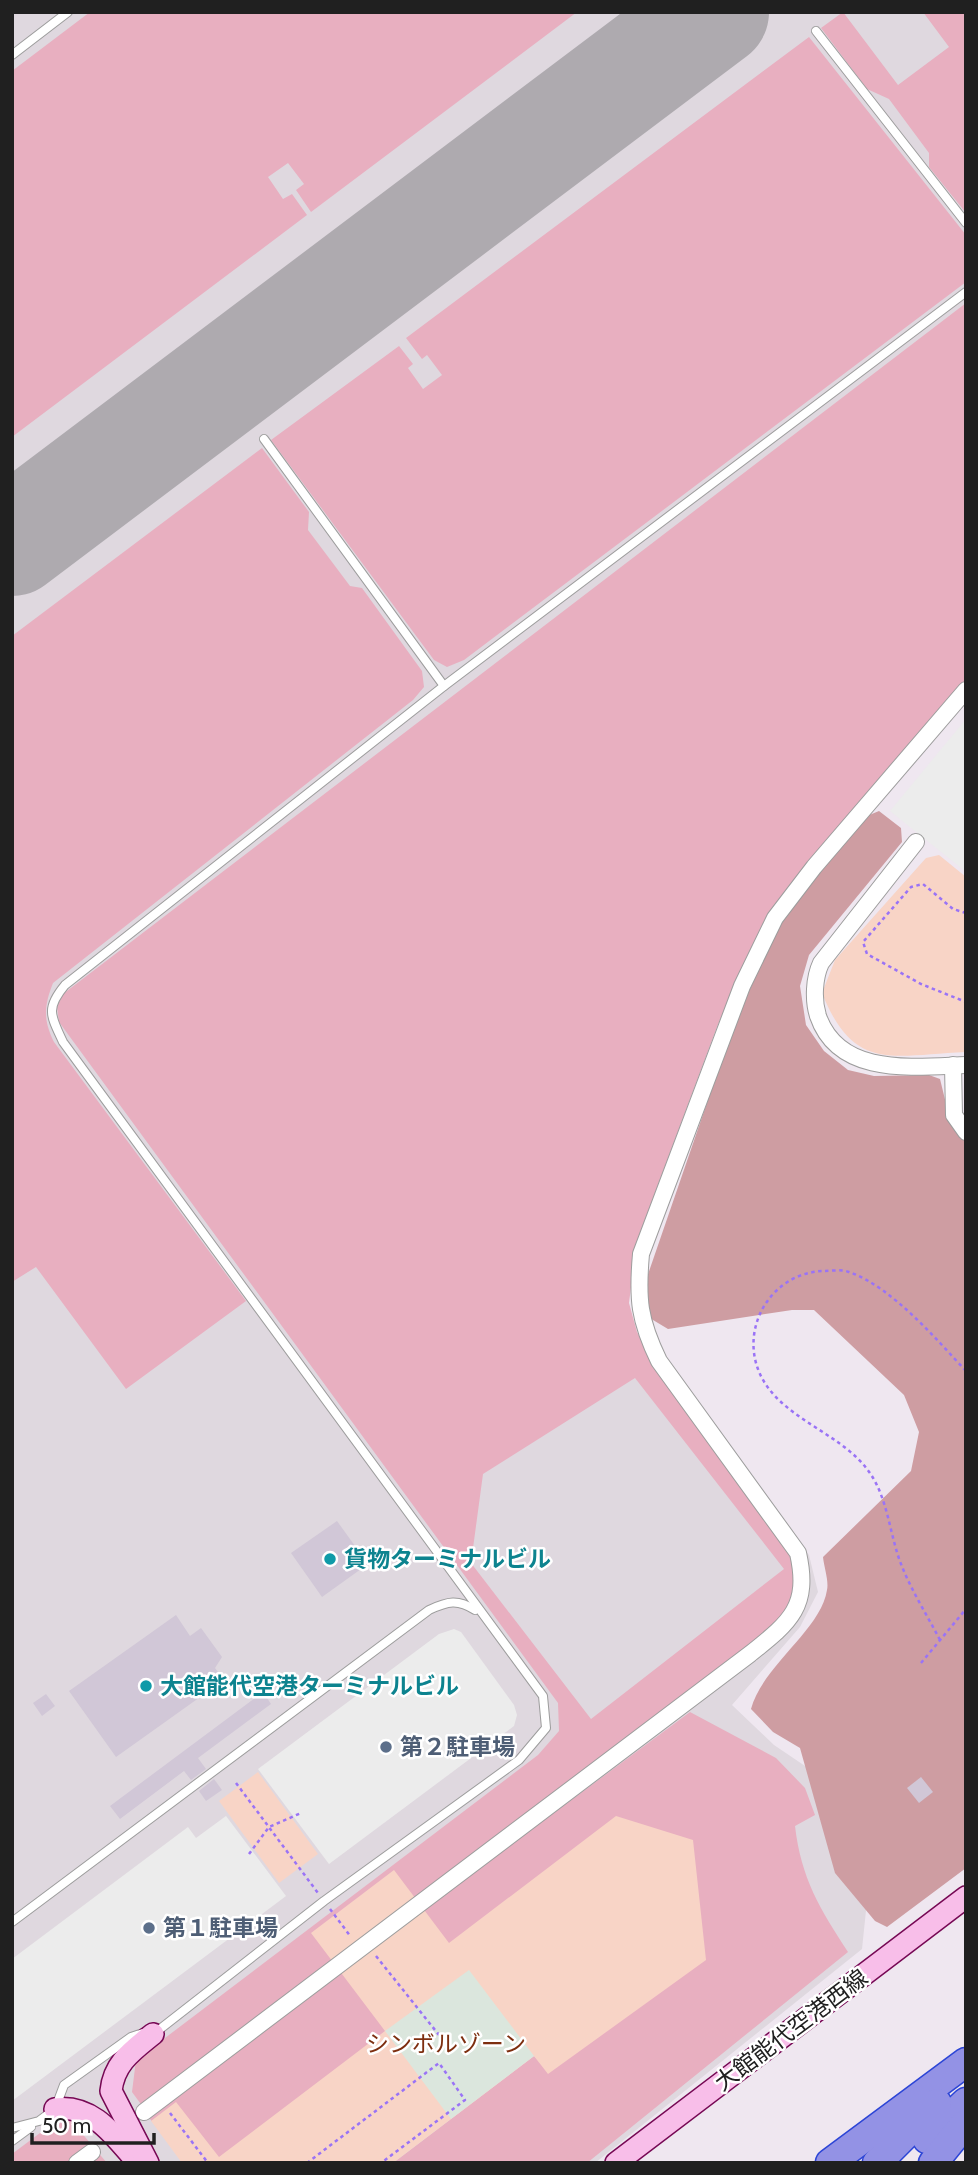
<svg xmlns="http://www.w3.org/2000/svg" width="978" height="2175" font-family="Cabin,'Noto Sans JP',sans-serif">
  <rect width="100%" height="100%" fill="#efe7f0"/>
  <!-- airport -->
  <path fill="#dfd8df" d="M12,12H966V669L372,1238L659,1351L809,1555L818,1592L800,1627L732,1705L774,1745L811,1770L867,1901L862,1949L595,2163H12Z"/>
  <!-- grass -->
  <g fill="#e8afc0" fill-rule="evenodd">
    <path d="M90,12H577L311,212L296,190L304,184L288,163L268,177L283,199L292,194L307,215L12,437V71Z"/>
    <path d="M843,12L898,85L949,47L923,12H966V213L929,167V153L889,99L867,89L821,28Z"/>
    <path d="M809,37L966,235V282L464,660L447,667L434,660L271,440L399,346L413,364L408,368L423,389L442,375L427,355L422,359L406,338Z"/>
    <path d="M966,303V682L839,826L776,905L745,961L717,1027L637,1241L629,1303L637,1332L655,1365L790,1553C801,1595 794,1598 770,1631L143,2107L132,2092L136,2060L538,1755L559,1731L558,1703L59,1022L57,1007L63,994ZM635,1378L784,1569L591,1719L471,1563L483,1474Z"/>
    <path d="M262,448L309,512L308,530L350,586L362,588L422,671L424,687L413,700L53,983C44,1006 43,1020 54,1042L246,1301L126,1389L36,1267L12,1282V636Z"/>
    <path d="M690,1712L776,1758L805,1788L815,1815L795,1826C801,1878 820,1909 848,1952L587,2163H393L534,2056L549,2073L469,1970L221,2163H184L147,2115Z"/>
    <path d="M69,2118L107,2163H12V2154L48,2127Z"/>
  </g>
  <!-- forest -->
  <path fill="#ce9da2" d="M879,811L901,828L902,842L809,955L800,986L806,1025L824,1051L848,1070L874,1076L929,1075L940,1079L950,1120L966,1142V1868L887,1927L875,1921L835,1873L800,1748L773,1732L751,1709C763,1665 821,1630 827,1590C829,1581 824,1567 823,1557L911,1471L919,1432L904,1395L814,1310H792L668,1329L648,1317L645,1283L730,1036L779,921L867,816Z"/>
  <!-- park -->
  <g fill="#f8d4c6">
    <path d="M939,855L966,877V1052C892,1055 854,1073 822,993L835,960L926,858Z"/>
    <path d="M258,1772L318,1854L279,1883L219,1801Z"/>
    <path d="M616,1816L693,1840L706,1960L548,2074L534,2056L393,2163H182L151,2121L176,2102L219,2157L385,2031L311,1933L394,1870L449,1943Z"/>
  </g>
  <!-- parking -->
  <g fill="#ececec">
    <path d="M966,719V872L890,811Z"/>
    <path d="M454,1629L461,1632L514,1705L517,1715L514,1726L329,1864L258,1769L439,1634Z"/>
    <path d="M226,1816L286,1896L12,2101V1959L188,1827L196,1838Z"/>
  </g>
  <!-- plaza -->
  <path fill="#dbe6dd" d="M469,1970L534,2056L451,2119L385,2031Z"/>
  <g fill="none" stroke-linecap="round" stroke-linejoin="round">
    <!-- runway -->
    <path stroke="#aeaaaf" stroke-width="110" d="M12,541L714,12"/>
  </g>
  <!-- building -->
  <g fill="#d1c7d7">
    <path d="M337,1521L368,1564L322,1597L291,1553Z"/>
    <path d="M176,1615L190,1636L201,1628L222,1657L215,1668L224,1680L116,1757L69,1691Z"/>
    <path d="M263,1692L271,1704L198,1758L206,1769L191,1780L184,1771L120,1819L110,1806Z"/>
    <path d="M46,1694L55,1706L42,1716L33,1703Z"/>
    <path d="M921,1777L933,1792L919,1803L907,1788Z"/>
    <path d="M214,1779L222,1790L206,1801L199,1791Z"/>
  </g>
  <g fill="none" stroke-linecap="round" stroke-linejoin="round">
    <defs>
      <g id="lane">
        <path d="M816,31L966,223"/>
        <path d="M12,55L68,12"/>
        <path d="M264,439L444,686"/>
        <path d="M12,1922L429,1610C448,1601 458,1599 475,1610"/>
        <path d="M155,2033L324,1901L519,1760L546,1728L543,1696L63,1042C51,1016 45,1009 65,985L444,686L966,292"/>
        <path d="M12,2128L39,2121L55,2109L64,2085L131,2037L143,2033"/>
        <path d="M12,2141L31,2127"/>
      </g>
      <g id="street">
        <path d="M916,842L821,963C814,978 813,1000 818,1016C839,1077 913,1067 966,1065"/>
        <path d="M953,1065L954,1115L966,1132"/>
        <path d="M144,2112L750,1654C790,1622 810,1607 798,1553L659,1361C639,1320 637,1299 641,1254L742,986L775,918L814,867L966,690"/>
        <path d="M77,2163L92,2152"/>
      </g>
      <g id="secondary">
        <path d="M55,2109C94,2104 115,2137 138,2163"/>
        <path d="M148,2163L111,2091C114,2063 132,2051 153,2034"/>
        <path d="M616,2163L966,1897"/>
      </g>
      <g id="highway">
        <path d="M927,2139L966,2102"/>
        <path d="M830,2163L966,2062"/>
        <path d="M877,2163L937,2103"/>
        <path d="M933,2163L964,2125"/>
      </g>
    </defs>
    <!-- lane casing -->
    <use href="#lane" stroke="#9d9d9d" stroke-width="10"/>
    <!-- street casing -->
    <use href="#street" stroke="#9d9d9d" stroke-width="18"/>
    <!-- secondary casing -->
    <use href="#secondary" stroke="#760854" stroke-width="24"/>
    <!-- highway casing -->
    <use href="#highway" stroke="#2c45d6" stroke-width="31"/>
    <!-- path -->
    <g stroke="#9a73f6" stroke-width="2.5" stroke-dasharray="3.5 3.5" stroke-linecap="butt">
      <path d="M966,913L953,909L923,884L911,887L863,942L867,954L921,984L966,1002"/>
      <path d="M940,1640C927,1615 911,1590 901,1564C889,1533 888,1496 867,1469C839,1432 780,1418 760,1374C739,1328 771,1273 823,1271C831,1271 842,1269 849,1272C892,1287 935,1338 966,1371"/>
      <path d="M921,1663L966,1609"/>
      <path d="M236,1783L318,1893"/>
      <path d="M249,1854L269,1827L301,1813"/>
      <path d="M330,1909L351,1937"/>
      <path d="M376,1956L439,2035"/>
      <path d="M170,2113L208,2163"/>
      <path d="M307,2163L439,2063L465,2100L381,2163"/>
    </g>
    <!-- lane -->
    <use href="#lane" stroke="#fff" stroke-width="8"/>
    <!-- street -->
    <use href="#street" stroke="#fff" stroke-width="16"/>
    <!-- secondary -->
    <use href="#secondary" stroke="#f8bee9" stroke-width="21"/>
    <!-- highway -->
    <use href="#highway" stroke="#9392e5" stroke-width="28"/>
  </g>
  <!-- markers -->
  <g fill="#0f9aa8" stroke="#fff" stroke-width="2.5">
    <circle cx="330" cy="1559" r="7"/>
    <circle cx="146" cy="1686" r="7"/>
  </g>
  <g fill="#5c6f8a" stroke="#fff" stroke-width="2.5">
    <circle cx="386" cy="1747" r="7"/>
    <circle cx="149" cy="1928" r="7"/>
  </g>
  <g text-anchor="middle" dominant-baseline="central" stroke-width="5" stroke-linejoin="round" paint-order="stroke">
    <!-- culture labels -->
    <g font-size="23" font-weight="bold" fill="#0d838f" stroke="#fff" text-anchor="start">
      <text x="344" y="1559">貨物ターミナルビル</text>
      <text x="160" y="1686">大館能代空港ターミナルビル</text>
    </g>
    <!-- service labels -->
    <g font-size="23" font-weight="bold" fill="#4e5e75" stroke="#fff" text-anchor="start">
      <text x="400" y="1747">第２駐車場</text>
      <text x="163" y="1928">第１駐車場</text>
    </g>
    <!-- street labels -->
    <g font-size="23" fill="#202020" stroke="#fff">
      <text transform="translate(791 2030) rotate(-37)">大館能代空港西線</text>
    </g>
    <!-- park labels -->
    <g font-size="23" fill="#7d2e0f" stroke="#fff">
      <text x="446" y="2044">シンボルゾーン</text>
    </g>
  </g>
  <!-- border -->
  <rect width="978" height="2175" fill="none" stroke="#202020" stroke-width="28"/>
  <!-- scale -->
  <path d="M32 2133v10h122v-10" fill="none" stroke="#202020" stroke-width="3.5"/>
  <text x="42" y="2133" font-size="21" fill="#202020" stroke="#ffffff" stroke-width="5" paint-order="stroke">50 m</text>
</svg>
